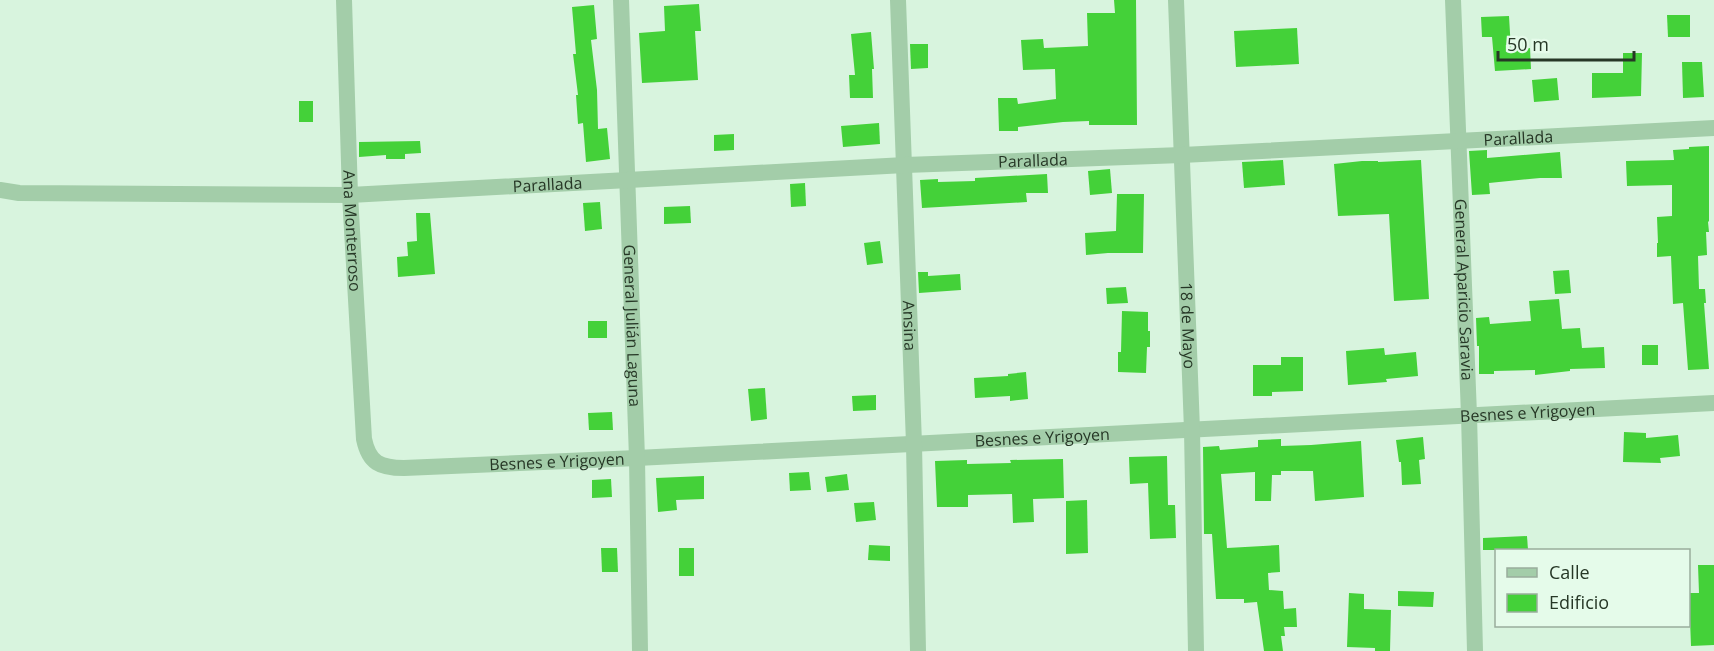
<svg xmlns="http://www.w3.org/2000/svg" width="1714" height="651" font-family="'Open Sans',sans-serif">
  <rect width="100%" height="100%" fill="#d8f4de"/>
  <!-- building -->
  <g fill="#44d139">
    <path d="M1114,0H1136L1137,125H1089V121L1063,122L1018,127V131H999L998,98H1017L1018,104L1056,99L1055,69L1023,70L1021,40L1043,39L1044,48L1088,46L1087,13H1115Z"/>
    <path d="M699,4L701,31H695L698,80L642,83L639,33L665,31L664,6Z"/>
    <path d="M594,5L597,39L591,40L597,90L598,129L607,128L610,159L586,162L583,123L578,124L576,95H578L573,54H576L572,7Z"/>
    <path d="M1667,15H1690V37H1668Z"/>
    <path d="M1509,16L1511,50L1530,48L1531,69L1495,71L1492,37H1482L1481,17Z"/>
    <path d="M1297,28L1299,64L1236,67L1234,31Z"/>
    <path d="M871,32L874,69H872L873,98H850L849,75H855L851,34Z"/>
    <path d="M910,44H928V68L911,69Z"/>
    <path d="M1623,53H1642L1641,96L1592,98V73H1623Z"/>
    <path d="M1682,62H1702L1704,97L1683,98Z"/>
    <path d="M1557,78L1559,100L1534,102L1532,80Z"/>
    <rect x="299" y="101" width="14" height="21"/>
    <path d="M879,123L880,144L843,147L841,126Z"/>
    <path d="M734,134V150L714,151V135Z"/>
    <path d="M420,141L421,153L405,154V159H386V155L359,157V142Z"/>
    <path d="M1709,146V221L1708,222L1709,232H1706L1707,255L1698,256L1699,289H1705L1706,303H1704L1709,369L1688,370L1683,303L1673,304L1671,256L1657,257V243H1658L1657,217L1672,216V185L1627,186L1626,161L1674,160L1673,150L1689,149V147Z"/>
    <path d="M1487,150V158L1560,152L1562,178H1540L1489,183L1490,194L1472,195L1469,151Z"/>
    <path d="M1283,160L1285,185L1244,188L1242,162Z"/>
    <path d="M1421,160L1429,299L1394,301L1389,214L1338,216L1334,164L1362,161H1378V162Z"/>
    <path d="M1110,169L1112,193L1090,195L1088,171Z"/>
    <path d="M1047,174L1048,193H1026L1027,202L922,208L920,180L938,179V182L975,181V178Z"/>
    <path d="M805,183L806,206L791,207L790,184Z"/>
    <path d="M1117,194H1144L1143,253H1108L1086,255L1085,233L1116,231Z"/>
    <path d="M600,202L602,229L585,231L583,203Z"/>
    <path d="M690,206L691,223L664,224V207Z"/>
    <path d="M416,213H430L435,274L398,277L397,257L408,256L407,242L417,241Z"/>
    <path d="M880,241L883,263L867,265L864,243Z"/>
    <path d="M1569,270L1571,293L1555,294L1553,271Z"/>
    <path d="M918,272H928V276L960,274L961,290L919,293Z"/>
    <path d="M1126,287L1128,303L1107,304L1106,288Z"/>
    <path d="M1559,299L1562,329L1580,328L1582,348L1604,347L1605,368L1570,369V371L1535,375V370L1494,371V374H1479V346H1477L1476,318L1489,317L1490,324L1531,321L1529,301Z"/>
    <path d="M1122,311L1148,312V331H1150V347H1147L1146,373L1118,372V352H1121Z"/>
    <rect x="588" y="321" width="19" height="17"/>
    <rect x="1642" y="345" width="16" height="20"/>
    <path d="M1384,348L1385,355L1416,352L1418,376L1386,379L1387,382L1348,385L1346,351Z"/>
    <path d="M1281,357H1303V391L1272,392V396H1253V365H1281Z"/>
    <path d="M1026,372L1028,399L1010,401V396L975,398L974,378L1008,376V374Z"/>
    <path d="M765,388L767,419L751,421L748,389Z"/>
    <path d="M876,395V410L853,411L852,396Z"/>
    <path d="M612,412L613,430H589L588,413Z"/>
    <path d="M1624,432L1646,433V438L1678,435L1680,456L1660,458L1661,463L1623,462Z"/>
    <path d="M1423,437L1425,459L1419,460L1421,484L1402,485L1401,462H1399L1396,440Z"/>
    <path d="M1281,439V446L1311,445L1361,441L1364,497L1315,501L1313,471H1281V475H1272L1271,501H1255V472L1221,474L1227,548L1279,545L1280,572L1268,573L1269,590L1283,591L1284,609L1296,608L1297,627H1284L1285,636H1281L1283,651H1264L1257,602L1244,603V599H1216L1212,534H1204L1203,447L1219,446L1220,450L1258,447V440Z"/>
    <path d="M1167,456L1168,505H1175L1176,538L1150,539L1148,483L1130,484L1129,457Z"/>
    <path d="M1063,459L1064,498L1033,499L1034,522L1013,523L1012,494L968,495V507H937L935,461L967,460V464L1011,463L1010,460Z"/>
    <path d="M809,472L811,490L790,491L789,473Z"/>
    <path d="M847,474L849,490L827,492L825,477Z"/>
    <path d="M704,476V499L676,500L677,510L658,512L656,478Z"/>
    <path d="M611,479L612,497L592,498V480Z"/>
    <path d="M1087,500L1088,553L1066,554V501Z"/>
    <path d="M874,502L876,520L856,522L854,503Z"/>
    <path d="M1527,536L1528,550H1483V538Z"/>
    <path d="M869,545L890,546V561L868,560Z"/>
    <path d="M601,548H617L618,572H602Z"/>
    <rect x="679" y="548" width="15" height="28"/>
    <path d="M1698,565H1714V645L1691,646L1689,593H1699Z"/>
    <path d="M1398,591L1434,592L1433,607L1398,606Z"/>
    <path d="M1349,593L1364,594V609L1391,610L1390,651H1375V648L1347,647Z"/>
  </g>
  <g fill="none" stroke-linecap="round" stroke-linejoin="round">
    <!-- minor -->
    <g stroke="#a3cda9" stroke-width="16">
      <path id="s1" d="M344,0L350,195L364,439C369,463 380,468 404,468L637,458L1714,403"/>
      <path id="s2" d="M621,0L637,458L640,651"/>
      <path id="s3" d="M898,0L914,444L918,651"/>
      <path id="s4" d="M1176,0L1192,430L1196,651"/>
      <path id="s5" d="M1453,0L1469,415L1475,651"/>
      <path id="s6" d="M0,190L19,193L350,195L905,165L1182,155L1714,128"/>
    </g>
  </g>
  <g text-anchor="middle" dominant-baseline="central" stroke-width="4.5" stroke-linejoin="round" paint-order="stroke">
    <!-- street labels -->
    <g font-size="16" fill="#263726" stroke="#e5fbea">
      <text stroke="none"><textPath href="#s6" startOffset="1520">Parallada</textPath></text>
      <text stroke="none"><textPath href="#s6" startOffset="1034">Parallada</textPath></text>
      <text stroke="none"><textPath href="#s6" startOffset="548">Parallada</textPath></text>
      <text stroke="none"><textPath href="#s1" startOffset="231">Ana Monterroso</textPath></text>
      <text stroke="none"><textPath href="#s5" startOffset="290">General Aparicio Saravia</textPath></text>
      <text stroke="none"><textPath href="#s2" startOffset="326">General Julián Laguna</textPath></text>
      <text stroke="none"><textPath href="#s3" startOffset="326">Ansina</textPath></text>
      <text stroke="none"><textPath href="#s4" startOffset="326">18 de Mayo</textPath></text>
      <text stroke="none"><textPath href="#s1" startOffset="1620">Besnes e Yrigoyen</textPath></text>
      <text stroke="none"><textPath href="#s1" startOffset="1134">Besnes e Yrigoyen</textPath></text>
      <text stroke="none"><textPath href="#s1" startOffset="648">Besnes e Yrigoyen</textPath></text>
    </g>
  </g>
  <!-- legend -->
  <rect x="1495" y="549" width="195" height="78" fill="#e5fbea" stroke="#99ad9c" stroke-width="1.5"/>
  <rect x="1507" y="568" width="30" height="9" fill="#a3cda9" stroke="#99ad9c" stroke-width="1.5"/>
  <text x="1549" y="579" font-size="18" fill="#263726">Calle</text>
  <rect x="1507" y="594" width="30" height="18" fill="#44d139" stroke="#99ad9c" stroke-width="1.5"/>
  <text x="1549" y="609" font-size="18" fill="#263726">Edificio</text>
  <!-- scale -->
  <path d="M1498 51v9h136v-9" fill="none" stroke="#263726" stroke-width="3"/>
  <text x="1507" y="51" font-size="18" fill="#263726" stroke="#e5fbea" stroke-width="4.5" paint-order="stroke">50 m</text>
</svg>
